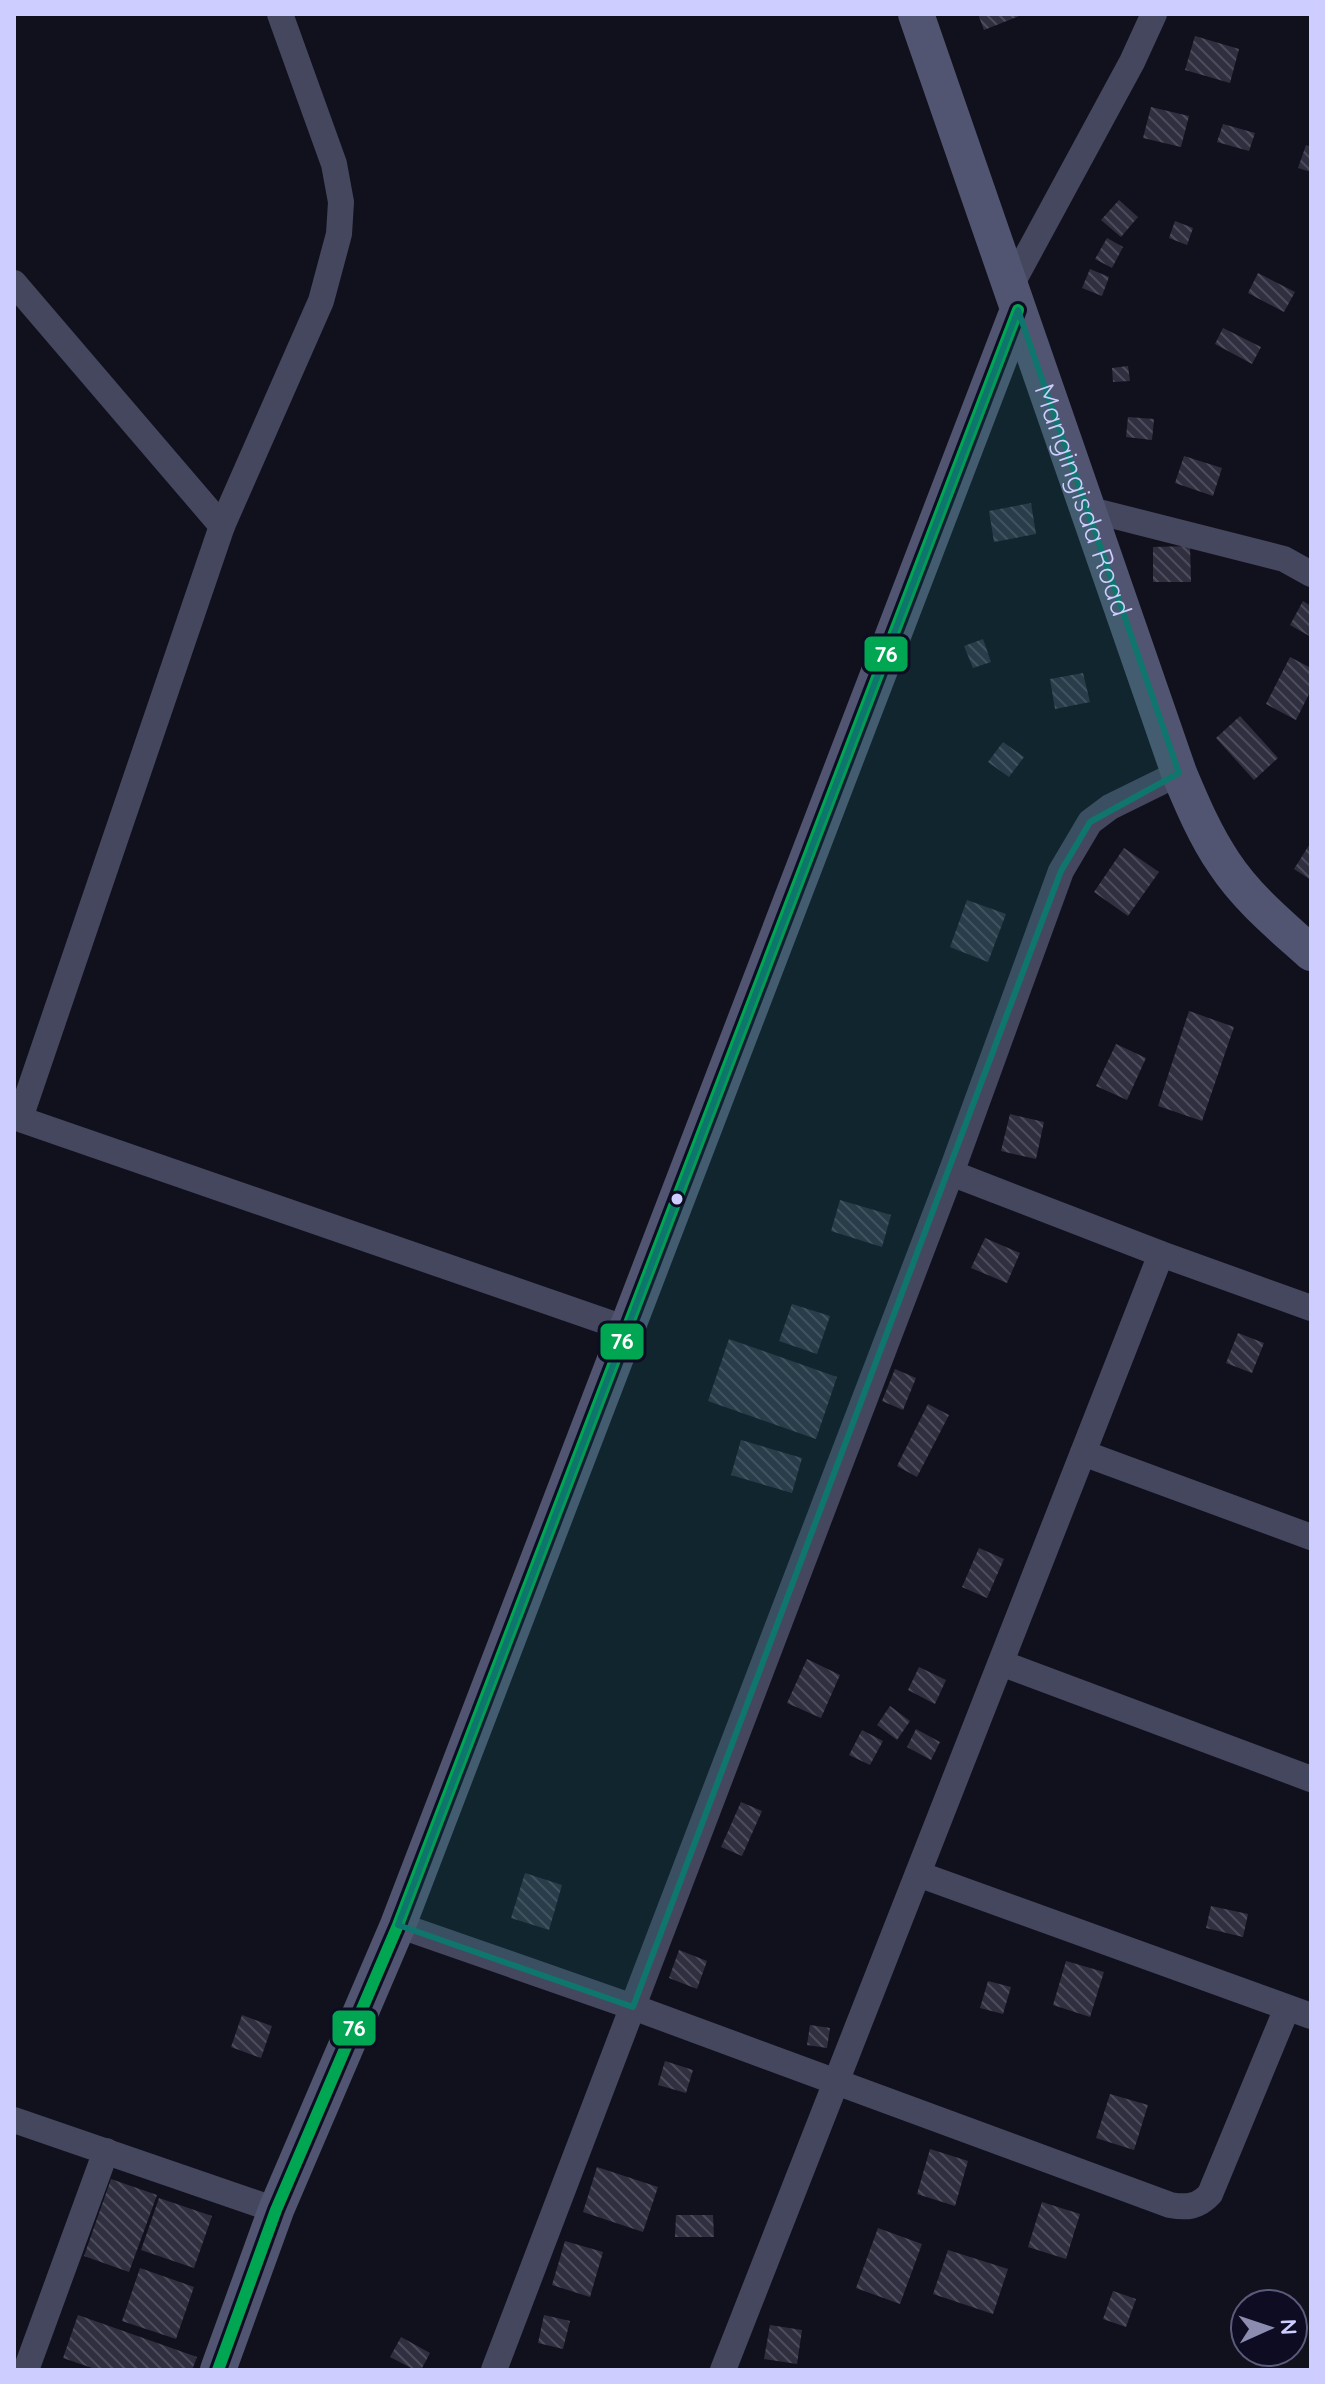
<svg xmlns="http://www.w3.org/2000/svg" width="1325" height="2384" font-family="Quicksand,sans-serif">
  <defs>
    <pattern id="building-back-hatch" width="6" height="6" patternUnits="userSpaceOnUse" patternTransform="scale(2)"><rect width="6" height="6" fill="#2f2f40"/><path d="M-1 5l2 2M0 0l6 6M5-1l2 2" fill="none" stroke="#4c4c5d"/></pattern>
  </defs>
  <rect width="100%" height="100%" fill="#11111d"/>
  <!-- building -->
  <g fill="url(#building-back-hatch)">
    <path d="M978,14H1018L1019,16L984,30Z"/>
    <path d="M1195,36L1239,49L1230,83L1185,70Z"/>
    <path d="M1151,107L1189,116L1181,147L1143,138Z"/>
    <path d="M1223,124L1255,133L1249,151L1217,142Z"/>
    <path d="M1306,145L1311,147V172L1298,168Z"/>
    <path d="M1119,200L1138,217L1121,237L1101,220Z"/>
    <path d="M1175,221L1193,228L1187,245L1169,238Z"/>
    <path d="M1107,238L1123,247L1112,268L1095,259Z"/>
    <path d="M1090,269L1109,277L1102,296L1082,288Z"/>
    <path d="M1258,273L1295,292L1284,312L1248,293Z"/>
    <path d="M1223,328L1261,347L1252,364L1215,344Z"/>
    <path d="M1128,366L1130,381L1113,382L1112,368Z"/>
    <path d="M1128,417L1154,419L1152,440L1126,437Z"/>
    <path d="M1184,456L1222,468L1213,496L1175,483Z"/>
    <path d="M1031,503L1036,534L994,542L989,511Z"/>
    <path d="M1190,546L1191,582H1153V547Z"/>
    <path d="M1303,601L1311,606V637L1290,625Z"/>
    <path d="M983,639L991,662L973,668L964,646Z"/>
    <path d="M1290,657L1311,668V690L1296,720L1266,704Z"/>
    <path d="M1083,673L1090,702L1055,709L1050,679Z"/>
    <path d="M1240,716L1278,758L1254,780L1216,738Z"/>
    <path d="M1003,742L1024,757L1009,777L988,762Z"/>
    <path d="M1311,842V880L1294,869Z"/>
    <path d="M1124,848L1159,872L1128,916L1094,892Z"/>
    <path d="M967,900L1006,914L988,962L950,947Z"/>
    <path d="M1189,1011L1234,1027L1202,1121L1158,1106Z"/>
    <path d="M1116,1044L1146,1058L1127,1100L1096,1086Z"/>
    <path d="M1010,1114L1044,1122L1036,1159L1001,1151Z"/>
    <path d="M840,1200L891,1215L882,1247L831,1231Z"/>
    <path d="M985,1238L1020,1253L1007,1283L971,1268Z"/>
    <path d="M792,1304L830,1316L817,1354L779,1341Z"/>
    <path d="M1238,1333L1264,1343L1252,1373L1226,1363Z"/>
    <path d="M729,1339L837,1377L816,1439L708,1401Z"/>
    <path d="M895,1369L916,1378L903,1410L882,1401Z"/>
    <path d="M928,1404L949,1415L917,1477L897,1466Z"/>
    <path d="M741,1440L802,1458L792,1493L731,1475Z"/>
    <path d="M979,1548L1004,1559L987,1598L962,1587Z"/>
    <path d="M807,1659L840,1675L821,1718L787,1703Z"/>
    <path d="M919,1667L946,1680L935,1704L908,1690Z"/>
    <path d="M890,1706L910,1721L897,1740L877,1725Z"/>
    <path d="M916,1729L940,1742L931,1760L907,1747Z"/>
    <path d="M862,1730L883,1741L870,1765L849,1755Z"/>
    <path d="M741,1802L762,1811L742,1856L721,1847Z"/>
    <path d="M525,1873L562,1885L549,1930L511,1918Z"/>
    <path d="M1211,1906L1248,1914L1243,1937L1206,1928Z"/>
    <path d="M679,1950L707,1961L697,1989L669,1978Z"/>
    <path d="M1066,1961L1104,1972L1090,2017L1053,2005Z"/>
    <path d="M988,1981L1011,1987L1003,2014L980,2008Z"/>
    <path d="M242,2015L272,2026L261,2058L231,2047Z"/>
    <path d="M810,2025L830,2028L827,2048L807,2045Z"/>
    <path d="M665,2061L693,2070L686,2093L658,2085Z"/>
    <path d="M1110,2094L1148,2105L1134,2150L1096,2138Z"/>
    <path d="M930,2149L968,2161L955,2206L917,2194Z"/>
    <path d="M597,2167L658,2187L643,2232L583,2212Z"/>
    <path d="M111,2179L157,2195L129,2272L84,2256Z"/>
    <path d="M159,2198L212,2216L194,2268L141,2250Z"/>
    <path d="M1042,2202L1080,2214L1066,2259L1028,2247Z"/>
    <path d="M676,2215H713L714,2237H675Z"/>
    <path d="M878,2228L922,2244L900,2304L856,2288Z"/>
    <path d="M565,2241L603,2252L590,2297L552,2285Z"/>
    <path d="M948,2250L1008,2269L993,2314L933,2294Z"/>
    <path d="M140,2268L194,2287L176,2339L122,2321Z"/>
    <path d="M1113,2291L1136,2299L1126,2327L1103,2319Z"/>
    <path d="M78,2315L197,2357L192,2370H98L63,2358Z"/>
    <path d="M544,2315L570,2321L563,2349L538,2343Z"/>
    <path d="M770,2325L802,2330L797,2364L764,2359Z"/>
    <path d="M401,2337L430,2353L421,2370H415L390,2357Z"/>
  </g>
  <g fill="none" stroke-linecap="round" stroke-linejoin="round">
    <!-- street -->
    <g stroke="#45475f" stroke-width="26">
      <path d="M14,283L222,526"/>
      <path d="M1010,287L1132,62L1154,14"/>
      <path d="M1087,509L1284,559L1311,574"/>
      <path d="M14,1117L627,1329"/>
      <path d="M20,1118L222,526L321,301L339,234L341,202L334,164L280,14"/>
      <path d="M951,1173L1161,1254L1311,1308"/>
      <path d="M1083,1453L1311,1537"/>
      <path d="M1001,1663L1311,1779"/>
      <path d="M918,1874L1311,2016"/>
      <path d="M398,1925L633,2007L1170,2205C1187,2208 1198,2207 1210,2194L1287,2008"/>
      <path d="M14,2120L276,2210"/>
      <path d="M26,2370L106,2151"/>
      <path d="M494,2370L951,1173L1061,871L1090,822L1110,807L1179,773"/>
      <path d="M723,2370L1161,1254"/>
    </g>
    <!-- secondary -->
    <g stroke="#525571" stroke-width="36">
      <path id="s1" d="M916,14L1179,773C1192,804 1205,835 1224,863C1247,898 1280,925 1311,953"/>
      <path d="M218,2370L276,2210L398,1925L1018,310"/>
    </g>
    <defs>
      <path id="bus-1" d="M218,2370L276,2210L398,1925L1018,310"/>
    </defs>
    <!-- bus-1 casing -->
    <use href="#bus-1" stroke="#0d0c22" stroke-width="18"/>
    <!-- bus-1 -->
    <use href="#bus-1" stroke="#00a651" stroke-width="12"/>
  </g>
  <!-- marked area -->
  <path fill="#0f766e" fill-opacity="0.2" stroke="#0f766e" stroke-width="6" stroke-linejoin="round" d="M1018,310L1179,773L1090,822L1061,871L633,2007L398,1925Z"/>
  <!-- markers -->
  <circle fill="#cdceff" stroke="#0d0c22" stroke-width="3" cx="677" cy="1199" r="7"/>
  <g text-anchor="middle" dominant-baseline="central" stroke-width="6" stroke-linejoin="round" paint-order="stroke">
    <!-- street labels -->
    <g font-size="28" fill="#cdceff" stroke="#0d0c22">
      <text stroke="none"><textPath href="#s1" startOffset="514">Mangingisda Road</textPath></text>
    </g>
  </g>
  <g stroke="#0d0c22" stroke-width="3">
    <rect x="863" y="635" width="46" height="38" rx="8" fill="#00a651"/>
    <rect x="599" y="1322" width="46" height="39" rx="8" fill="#00a651"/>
    <rect x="331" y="2009" width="46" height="38" rx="8" fill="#00a651"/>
  </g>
  <g font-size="22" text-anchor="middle" font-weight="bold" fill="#fff">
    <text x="886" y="662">76</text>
    <text x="622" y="1349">76</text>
    <text x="354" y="2036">76</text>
  </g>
  <!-- border -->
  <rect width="1325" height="2384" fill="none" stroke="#cdceff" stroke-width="32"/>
  <!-- north arrow -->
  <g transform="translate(1269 2328) rotate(87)"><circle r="38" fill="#0d0c22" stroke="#5a5a7a" stroke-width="2"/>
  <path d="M0-6L14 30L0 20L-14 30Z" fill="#8b8cb0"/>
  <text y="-12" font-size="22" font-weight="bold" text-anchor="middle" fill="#cdceff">N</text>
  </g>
</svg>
